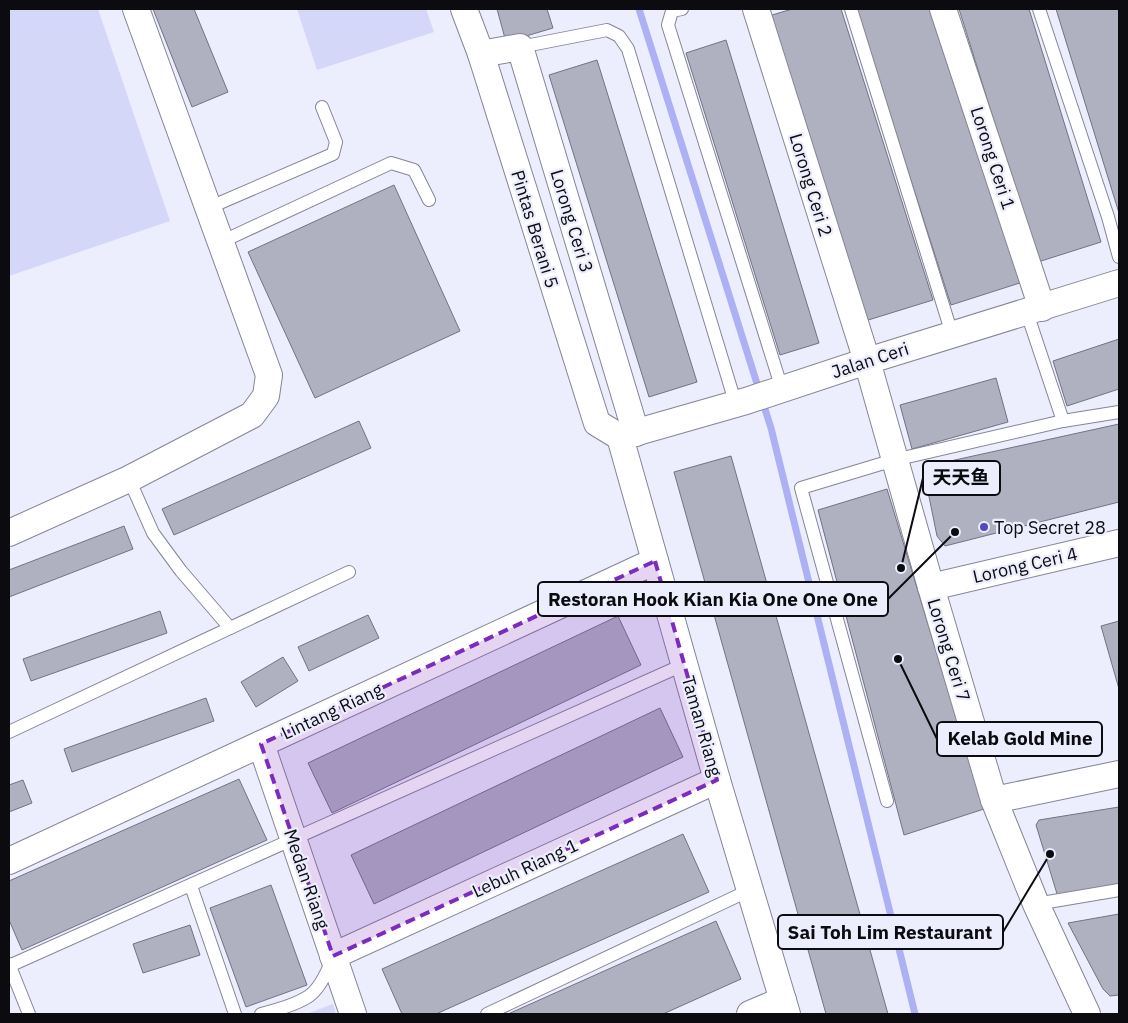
<svg xmlns="http://www.w3.org/2000/svg" width="1128" height="1023" font-family="'IBM Plex Sans','Noto Sans SC',sans-serif">
  <rect width="100%" height="100%" fill="#ecedfd"/>
  <!-- green -->
  <g fill="#d5d7f8">
    <path d="M9,9H98L170,221L9,276Z"/>
    <path d="M297,9H426L434,32L317,70Z"/>
    <path d="M333,1004L336,1014H306Z"/>
  </g>
  <g fill="none" stroke-linecap="round" stroke-linejoin="round">
    <!-- stream -->
    <path stroke="#adb0f3" stroke-width="7" d="M639,9L771,428L915,1014"/>
  </g>
  <!-- building -->
  <g fill="#b0b1c0" stroke="#727381">
    <path d="M153,9H194L228,92L192,107Z"/>
    <path d="M497,9H547L553,28L506,42Z"/>
    <path d="M792,9H841L933,300L865,321L769,16Z"/>
    <path d="M856,9H940L1026,281L951,305Z"/>
    <path d="M959,9H1029L1101,242L1038,262Z"/>
    <path d="M1056,9H1119V213Z"/>
    <path d="M726,40L819,343L780,355L686,53Z"/>
    <path d="M597,60L697,382L649,397L549,75Z"/>
    <path d="M394,185L460,331L315,398L248,252Z"/>
    <path d="M1119,339V389L1067,406L1053,361Z"/>
    <path d="M996,378L1008,422L912,449L900,405Z"/>
    <path d="M359,421L371,448L174,535L162,509Z"/>
    <path d="M1119,424V502L945,546L937,536L923,467Z"/>
    <path d="M731,456L888,1014H826L674,472Z"/>
    <path d="M887,489L984,809L904,835L818,510Z"/>
    <path d="M124,526L133,549L9,597V570Z"/>
    <path d="M160,611L167,633L31,681L23,659Z"/>
    <path d="M368,615L379,638L309,671L298,647Z"/>
    <path d="M618,616L641,665L332,813L308,763Z"/>
    <path d="M1119,621V689L1101,626Z"/>
    <path d="M283,657L298,681L256,707L241,682Z"/>
    <path d="M206,698L214,721L72,772L64,749Z"/>
    <path d="M660,708L683,757L374,904L351,855Z"/>
    <path d="M239,779L267,840L22,950L9,920V881Z"/>
    <path d="M23,780L32,803L9,812V785Z"/>
    <path d="M1119,807V886L1058,897L1036,825L1039,820Z"/>
    <path d="M683,834L709,892L436,1014H402L382,969Z"/>
    <path d="M271,885L307,985L246,1007L210,908Z"/>
    <path d="M1119,914V995L1110,996L1103,989L1068,923Z"/>
    <path d="M716,921L741,979L663,1014H508Z"/>
    <path d="M190,925L200,955L143,973L133,944Z"/>
  </g>
  <g fill="none" stroke-linecap="round" stroke-linejoin="round">
    <defs>
      <g id="lane">
        <path d="M682,9L672,11L668,25L782,389"/>
        <path d="M851,9L952,334"/>
        <path d="M1039,9L1108,217L1119,257"/>
        <path d="M520,47L607,30L619,36L628,49L736,405"/>
        <path d="M208,208L333,154L336,142L322,107"/>
        <path d="M221,242L391,163L414,170L429,200"/>
        <path d="M1027,313L1063,421"/>
        <path d="M129,479L153,533L181,571L230,628"/>
        <path d="M9,732L349,572"/>
        <path d="M887,801L801,488L894,460L1063,421L1119,412"/>
        <path d="M191,886L235,1014"/>
        <path d="M1036,904L1119,890"/>
        <path d="M9,964L29,1014"/>
        <path d="M9,966L685,664"/>
        <path d="M261,1014C277,1010 296,1005 309,996C319,989 328,970 332,960"/>
        <path d="M487,1014L750,890"/>
      </g>
      <g id="street">
        <path d="M464,9L481,54L597,423L620,437"/>
        <path d="M756,9L867,361L931,587L994,800L1036,904L1087,1014"/>
        <path d="M943,9L1042,308"/>
        <path d="M481,54L520,47L636,433"/>
        <path d="M620,437L717,780L787,1014"/>
        <path d="M620,437L746,401L867,361L1119,283"/>
        <path d="M9,533L129,479L252,415L266,396L269,375L136,9"/>
        <path d="M931,587L1119,543"/>
        <path d="M261,744L353,1014"/>
        <path d="M994,800L1119,774"/>
        <path d="M9,861L655,561"/>
        <path d="M333,956L717,780"/>
        <path d="M750,1014L783,1000"/>
      </g>
    </defs>
    <!-- lane casing -->
    <use href="#lane" stroke="#858694" stroke-width="14"/>
    <!-- street casing -->
    <use href="#street" stroke="#858694" stroke-width="28"/>
    <!-- lane -->
    <use href="#lane" stroke="#fff" stroke-width="12"/>
    <!-- street -->
    <use href="#street" stroke="#fff" stroke-width="26"/>
  </g>
  <!-- marked area -->
  <path fill="#7b2cbf" fill-opacity="0.2" stroke="#7b2cbf" stroke-width="4" stroke-dasharray="10 6" stroke-linejoin="round" d="M655,561L717,780L333,956L261,744Z"/>
  <!-- markers -->
  <circle fill="#5549c1" stroke="#ecedfd" stroke-width="2" cx="984" cy="527" r="5"/>
  <g text-anchor="middle" dominant-baseline="central" stroke-width="4.5" stroke-linejoin="round" paint-order="stroke">
    <!-- street labels -->
    <g font-size="18" fill="#0b0b10" stroke="#ecedfd">
      <text transform="translate(993 158) rotate(72)">Lorong Ceri 1</text>
      <text transform="translate(811 185) rotate(73)">Lorong Ceri 2</text>
      <text transform="translate(572 221) rotate(73)">Lorong Ceri 3</text>
      <text transform="translate(535 229) rotate(73)">Pintas Berani 5</text>
      <text transform="translate(870 360) rotate(-18)">Jalan Ceri</text>
      <text transform="translate(1025 565) rotate(-13)">Lorong Ceri 4</text>
      <text transform="translate(949 650) rotate(73)">Lorong Ceri 7</text>
      <text transform="translate(332 711) rotate(-25)">Lintang Riang</text>
      <text transform="translate(702 726) rotate(74)">Taman Riang</text>
      <text transform="translate(525 868) rotate(-25)">Lebuh Riang 1</text>
      <text transform="translate(307 879) rotate(71)">Medan Riang</text>
    </g>
    <!-- poi labels -->
    <g font-size="18" fill="#0b0b10" stroke="#ecedfd" text-anchor="start">
      <text x="994" y="527">Top Secret 28</text>
    </g>
  </g>
  <!-- callouts -->
  <path fill="none" stroke="#0b0b10" stroke-width="2" d="M901 568L923 478M955 532L888 599M898 659L937 739M1050 854L1003 932"/>
  <g fill="#0b0b10" stroke="#ecedfd" stroke-width="2">
    <circle cx="901" cy="568" r="5"/>
    <circle cx="955" cy="532" r="5"/>
    <circle cx="898" cy="659" r="5"/>
    <circle cx="1050" cy="854" r="5"/>
  </g>
  <g fill="#ecedfd" stroke="#0b0b10" stroke-width="2">
    <rect x="923" y="461" width="77" height="34" rx="5"/>
    <rect x="538" y="582" width="350" height="34" rx="5"/>
    <rect x="937" y="722" width="165" height="34" rx="5"/>
    <rect x="778" y="915" width="225" height="34" rx="5"/>
  </g>
  <g font-size="19" text-anchor="middle" font-weight="bold" fill="#0b0b10">
    <text x="961" y="484">天天鱼</text>
    <text x="713" y="606">Restoran Hook Kian Kia One One One</text>
    <text x="1020" y="745">Kelab Gold Mine</text>
    <text x="890" y="939">Sai Toh Lim Restaurant</text>
  </g>
  <!-- border -->
  <rect width="1128" height="1023" fill="none" stroke="#0b0b10" stroke-width="20"/>
</svg>
